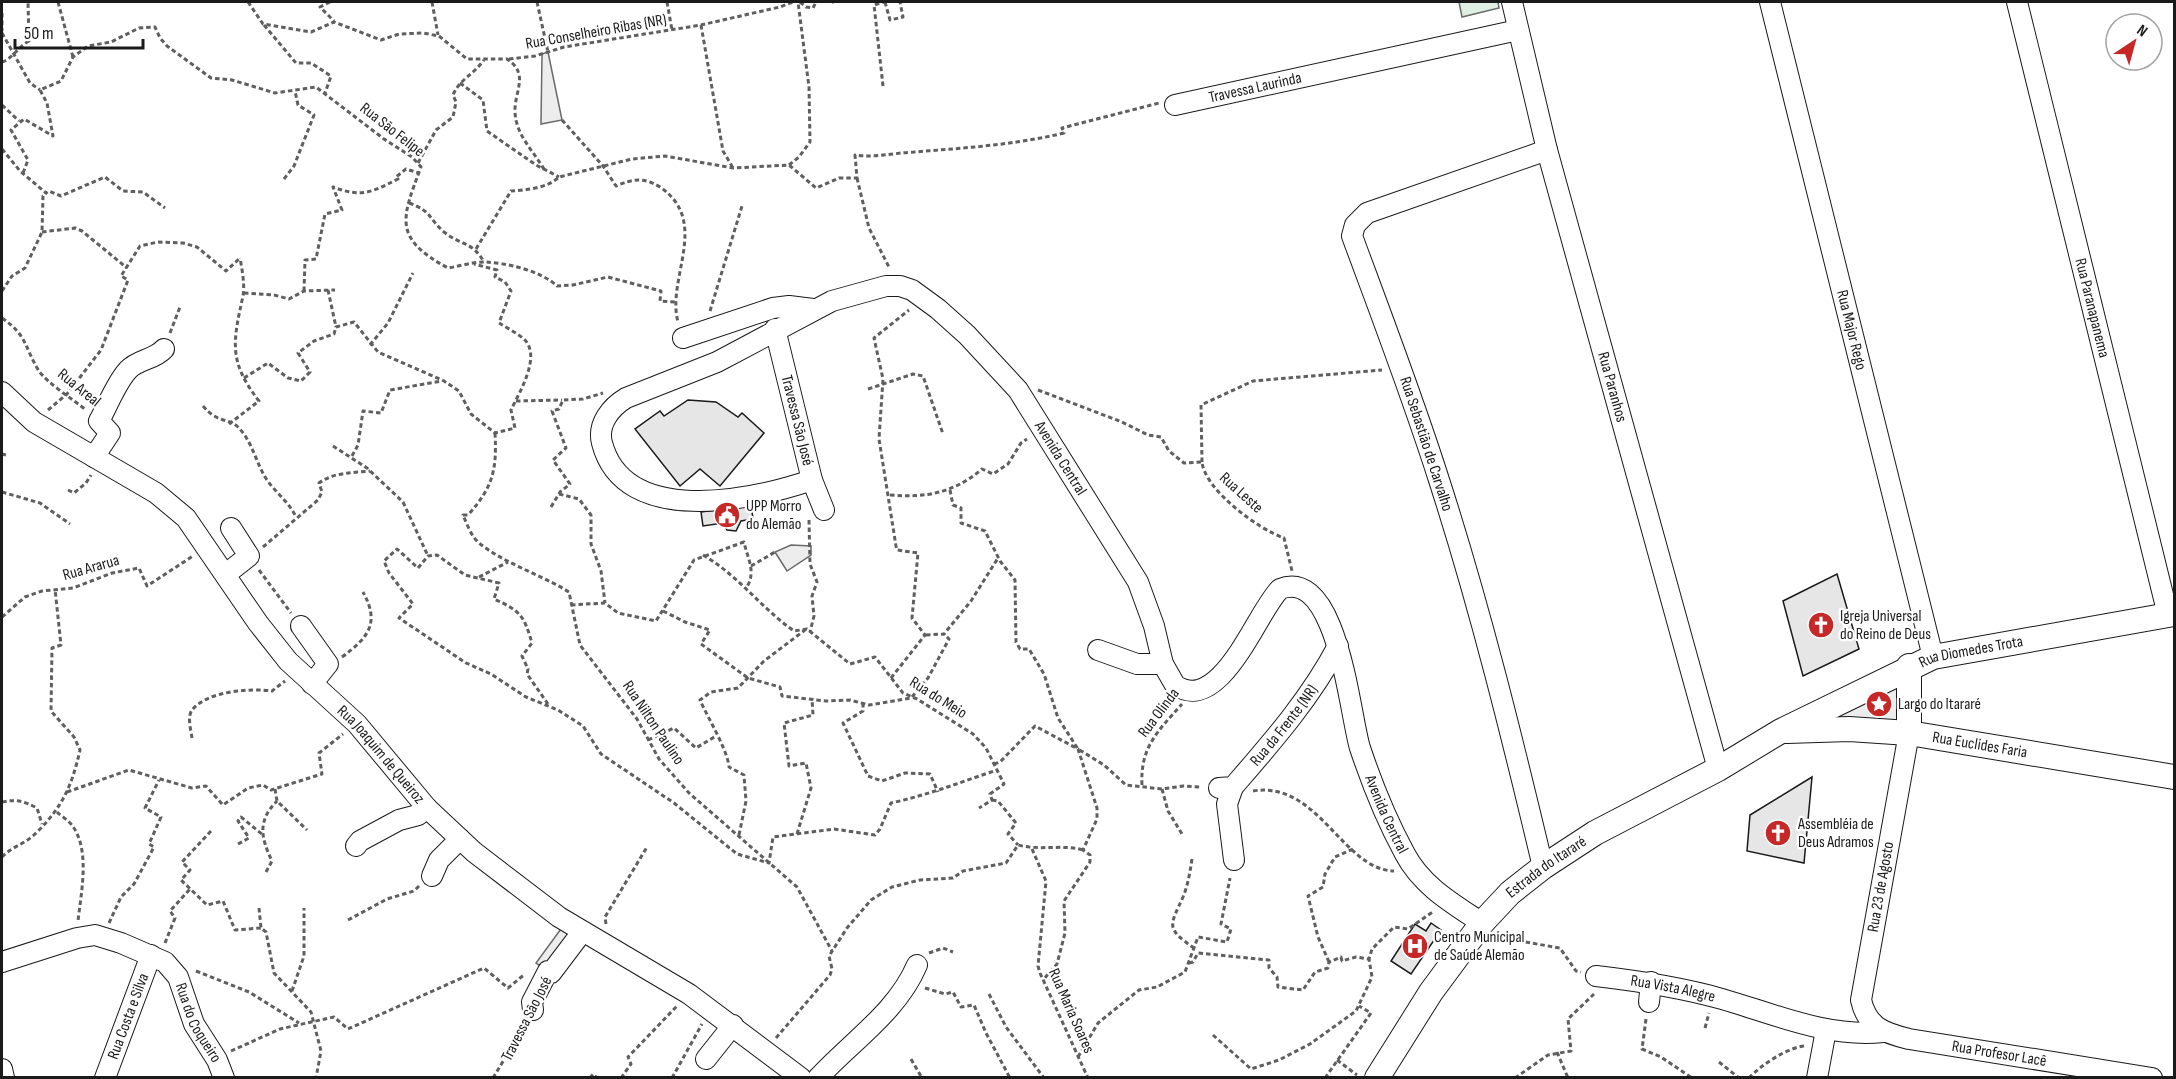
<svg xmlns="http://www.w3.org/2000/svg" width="2176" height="1079" font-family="'Sofia Sans Condensed',sans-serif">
  <rect width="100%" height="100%" fill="#fff"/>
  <!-- green -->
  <path fill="#e0efe3" stroke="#6a6a6a" stroke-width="1.5" d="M1459,2H1498L1499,8L1462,17Z"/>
  <!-- parking -->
  <g fill="#ededed" stroke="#6a6a6a" stroke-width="1.5">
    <path d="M548,52L562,120L541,124L542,54Z"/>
    <path d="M791,545L811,546V555L787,571L775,552Z"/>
    <path d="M1897,683L1898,708L1906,722L1820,720Z"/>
    <path d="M566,922L582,932L548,971L536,963Z"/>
  </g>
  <!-- building -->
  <g fill="#e6e6e6" stroke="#1a1a1a" stroke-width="1.5">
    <path d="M688,400L716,402L738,417L742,413L764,433L720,486L700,469L680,486L635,429L660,411L664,416Z"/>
    <path d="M751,505L753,519L741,521L736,531L727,530L723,523L703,526L701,512Z"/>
    <path d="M1837,574L1859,649L1803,676L1783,601Z"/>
    <path d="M1812,777L1804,863L1747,851L1750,815Z"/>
    <path d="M1431,923L1441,930L1411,974L1391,961L1415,924L1426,931Z"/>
  </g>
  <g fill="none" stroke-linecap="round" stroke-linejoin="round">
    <defs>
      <g id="minor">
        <path id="s1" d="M1512,2L1547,150L1718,769"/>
        <path id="s2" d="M1770,2L1933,657"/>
        <path id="s3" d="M2017,2L2168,615"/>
        <path id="s4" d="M1175,105L1518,30"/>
        <path id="s5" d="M775,329L812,480L824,510"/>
        <path d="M683,338L773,308L789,306L813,309"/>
        <path id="s6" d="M2,392L34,422L156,493L186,518L258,623L288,661L357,724L427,808L474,852L559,917L689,994L801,1078"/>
        <path d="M94,457L110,433L99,421C108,405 116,383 128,370C138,359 154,360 164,349"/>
        <path id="s7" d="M812,480C752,500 624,528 602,443C597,424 611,407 626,398L717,362L832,301L886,286H900L912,290L938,309L967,335L1018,390L1138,582L1154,626L1163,664L1175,685C1221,716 1257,611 1280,589C1338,566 1350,717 1360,748C1372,784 1387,821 1405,854C1422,886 1452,903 1482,923"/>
        <path d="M226,574L249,556L231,528"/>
        <path d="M301,626L328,664L312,684"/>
        <path d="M1098,650L1137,664H1163"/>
        <path id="s8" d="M1909,733L1861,1000C1867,1027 1884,1033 1909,1039L2152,1078"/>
        <path d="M1233,787L1227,804L1234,860"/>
        <path id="s9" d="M1219,788L1233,787C1272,742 1310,699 1338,646"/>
        <path d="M356,846L360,841L399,820L418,815L427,808"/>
        <path d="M1543,867C1512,737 1480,607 1439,480C1413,398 1382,317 1352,236L1355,225L1367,213L1547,150"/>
        <path d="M432,876L439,860L460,839"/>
        <path id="s10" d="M2,962L77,938L95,935L121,943L165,962L178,977L194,1024L217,1060L224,1078"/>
        <path id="s11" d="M1596,976C1639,981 1680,987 1722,999C1774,1014 1828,1038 1883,1032"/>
        <path d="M1649,1002L1651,982"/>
        <path d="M533,1010L532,1002L548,971L551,973L582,932"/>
        <path d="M706,1059L733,1025"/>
        <path d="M2,1069L4,1078"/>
        <path id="s12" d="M105,1078L151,955"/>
        <path d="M818,1078C852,1041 897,1012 917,965"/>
        <path d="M1817,1078L1826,1030"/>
      </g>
      <g id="major">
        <path d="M1909,666V733"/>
        <path id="s13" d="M1787,731L1849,729L1909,733L2174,777"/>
        <path id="s14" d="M1377,1078L1431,992L1482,923L1510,893L1543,867L1595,833L1718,769L1781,731L1933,657L2174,614"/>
      </g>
    </defs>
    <!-- minor casing -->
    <use href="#minor" stroke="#1a1a1a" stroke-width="22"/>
    <!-- major casing -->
    <use href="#major" stroke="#1a1a1a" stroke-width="26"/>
    <!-- path -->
    <g stroke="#5f5f5f" stroke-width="3" stroke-dasharray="4.5 3" stroke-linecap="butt">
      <path d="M58,2L73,57"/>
      <path d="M194,2V3"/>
      <path d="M248,2L263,24L311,32L334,22L381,40L399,34L423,33L439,36L467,59H507C530,74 514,92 515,112C516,136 534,151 545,171"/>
      <path d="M330,2L320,7L334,21"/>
      <path d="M432,2L438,35"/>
      <path d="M537,2L548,52"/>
      <path d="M667,2L672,30"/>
      <path d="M800,2L806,7L813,8L816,2"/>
      <path d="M832,2H834"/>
      <path d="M885,2L890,20L903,17L900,2"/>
      <path d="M2,13V31"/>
      <path d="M264,25L296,63H311L331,76L325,93"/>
      <path d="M701,25L723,151L733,168"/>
      <path d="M2,33L30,83L40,90"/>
      <path d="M509,59L535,56L564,47L701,25L780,7L793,2"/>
      <path d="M2,62C12,59 18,47 29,41L28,2"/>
      <path d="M460,83L483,100L487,131L536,165L559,177"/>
      <path d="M883,86L874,5L884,2"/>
      <path d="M2,105L19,121"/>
      <path d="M562,120L603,166L616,186C632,179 644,177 660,187C711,222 666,278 678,322"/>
      <path d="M2,149L20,171L46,193L49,191L61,196L105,177L123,191L143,192L165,208"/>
      <path d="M418,163L436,130L453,117L456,102L453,95C459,80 474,74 484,60"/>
      <path d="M789,165L799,157L810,142L809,87L798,2"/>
      <path d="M23,173L28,160L11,130L24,119L53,136L47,103L40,90L61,81L73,57L88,46L111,42L139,28L155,27L160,38L167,46L211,78L232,80L275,93L316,87L384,139L412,157L421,167C402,218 392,238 448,268C460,266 473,262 485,262C508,263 541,271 557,286L573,285L608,277L661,291L660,301L676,302"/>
      <path d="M857,178L869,228L890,269"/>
      <path d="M284,179L294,166L314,115L298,105L295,91"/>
      <path d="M409,203C432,211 428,218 444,232C460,245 472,241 484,262"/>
      <path d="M42,232L75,228L82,231L127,268"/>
      <path d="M476,249L511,191C526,190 548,188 559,177L632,159L665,156L733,168L789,165L816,188L839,178H857L855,155C875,158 893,153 914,152C964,148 1014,145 1064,133L1062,128L1159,103"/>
      <path d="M328,290L336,327"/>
      <path d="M2,291L12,276L25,268L42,232L43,196L46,193"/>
      <path d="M304,291L305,260L316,259L325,214L342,210L333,187C362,198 372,192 398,179L396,177L406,169L419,173"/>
      <path d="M244,293L274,295L289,299L304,291L335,290"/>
      <path d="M710,311L742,206"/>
      <path d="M2,318C28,336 24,347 39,371C47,383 74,400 86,410"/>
      <path d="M170,333L180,307"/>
      <path d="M370,345L388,323L413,273"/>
      <path d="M244,378L268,363L288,378L301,381L310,372L298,353L314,341L334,334L336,327L354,322L378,352L444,381L459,391L471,414L495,433L515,428L511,410C519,393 542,356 524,339C517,333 507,328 499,323L511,291L505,282L495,277L497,270L474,264"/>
      <path d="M868,389L913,374L923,376L943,434"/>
      <path d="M1038,390L1122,422L1148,435L1161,437L1169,451L1184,463L1202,462C1205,490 1258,529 1284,538L1292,571"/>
      <path d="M516,401L562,400"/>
      <path d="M203,406C217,423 228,418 238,427C253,442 256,464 267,480C276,493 289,502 296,517"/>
      <path d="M48,410L67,394L101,350L128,280L121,276L140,246L158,242L183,243L197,247L226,271L240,258"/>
      <path d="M229,424L259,401C228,361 233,342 243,296C245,285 242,269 240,258"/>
      <path d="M495,433C497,470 493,487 468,515H463C467,524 471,536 479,543C505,564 540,574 569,592L580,645L637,719L659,759L689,793L797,887L832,951"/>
      <path d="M333,446L367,468L403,502L428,556"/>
      <path d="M2,454L6,455"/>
      <path d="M352,456L358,445L363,411L381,413L390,390L442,381"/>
      <path d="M1202,462L1201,405L1253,381L1382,370"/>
      <path d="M68,490L74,493L86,483L91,475"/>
      <path d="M950,490L953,505L961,508V523L985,531L1000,561L1015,580L1016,642L1020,649H1029L1044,674L1058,718L1078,749L1104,765L1126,785L1162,789L1183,786L1201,787"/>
      <path d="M2,492L40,503L70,524"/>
      <path d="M559,494L579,499L591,515V544L601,571L605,603"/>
      <path d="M890,495C926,498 954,493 982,469L993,474L1008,464L1021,443L1027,439"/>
      <path d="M551,507L560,492L570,484L553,460L566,448L552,411L559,409L563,400L583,399L603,393"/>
      <path d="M809,520L810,564L817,582L812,596L814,616L810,632"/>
      <path d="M263,547L318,500L322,492L319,483C334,472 352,473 370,471"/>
      <path d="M703,555C739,576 761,608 794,631L807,629L850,664L875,657L903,693L917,699L973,734L986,748L1004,784L990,794L992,800L979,808"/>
      <path d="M751,566L775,552"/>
      <path d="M259,570L291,613"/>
      <path d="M479,577L508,562"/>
      <path d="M571,605L605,603L618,613L656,621L694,560L744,542C748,560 756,571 747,587"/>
      <path d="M663,611L685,622L710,630L701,644L748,678L780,687L782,696L826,701L850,700L869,705L911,698L928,678L949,639L944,634"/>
      <path d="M2,617L25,597L42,591L73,588L112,573L139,568L147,586L193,556"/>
      <path d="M926,635L944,634L971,601L998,558"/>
      <path d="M342,657C369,637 380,623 363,592"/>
      <path d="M891,678L925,635L912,618L918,553L897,550L896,546L879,439L883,379L874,338L909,310"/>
      <path d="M863,703V711L843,723L868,776L882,781L905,773L930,774L938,792"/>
      <path d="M548,704L527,674L528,669L522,656L532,643C524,616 521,611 494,599L499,583L465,575L437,555L428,556L418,568L397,549L384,561L389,573L413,604L399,618L466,663L491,674L526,697L558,710L583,726L601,754L674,803L737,854L769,863L773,837L834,829L875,835L880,829L891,803C928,795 961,782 997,770"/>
      <path d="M192,738C191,730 187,717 192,710C207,691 250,688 272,691L285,681"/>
      <path d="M648,740L674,728L696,748L716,736"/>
      <path d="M994,764L1000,762L1035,726L1078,749L1097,808V819L1083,850L1090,855V862L1064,901L1065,933L1057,964L1043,980"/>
      <path d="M1142,785C1140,747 1158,731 1182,704"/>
      <path d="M275,789L277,801L307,830"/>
      <path d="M1162,789L1168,811L1182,834"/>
      <path d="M1253,791C1318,780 1343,870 1394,871"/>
      <path d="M67,792L129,770L192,788L206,786L223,805L248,788L263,785L271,790L322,774L319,753L343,734"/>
      <path d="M992,800L998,801L1016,823L1008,834L1018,845"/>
      <path d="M2,802C16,799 24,801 37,808L42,824"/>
      <path d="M57,812C61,816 68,820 71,824C91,848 81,893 78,921"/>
      <path d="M211,831L182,862L190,870L181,880L207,905L223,901L235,930L261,928"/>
      <path d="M797,834L811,788L806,763L789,766L784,723L813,715L812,698"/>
      <path d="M739,835L746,801L744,775L729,767C728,751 708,718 700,700L711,692L738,688L764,661L805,630"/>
      <path d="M238,844L249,838L238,821L241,817L263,835"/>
      <path d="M1032,849L1046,881L1038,966L1040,973L1088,1078"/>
      <path d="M2,857C11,847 25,844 35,834C62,808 72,786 80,750L74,737L51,711L52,648L61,645L55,589"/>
      <path d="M1192,859C1190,872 1188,885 1183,897C1170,926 1165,928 1194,948"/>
      <path d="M266,872L272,861C261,838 257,821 277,801"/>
      <path d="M259,908L261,928L266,932L274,973L311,1012L321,1051L316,1078"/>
      <path d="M348,920L387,899L414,891L419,886"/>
      <path d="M109,923L121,897L134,884L154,847L149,844L161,817L145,808L159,780"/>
      <path d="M606,924L605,917L647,847"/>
      <path d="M1496,937L1560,948L1576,971L1581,972"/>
      <path d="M165,943L175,918L170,911L190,889"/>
      <path d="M929,953L943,948L953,952"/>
      <path d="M1329,962L1318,937L1308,896L1323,887L1325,874L1335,857L1353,849"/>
      <path d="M1189,963L1193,962L1198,953L1269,960V968L1277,977L1278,987L1303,990L1315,972L1328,968L1329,962L1341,957L1342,961L1356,957L1369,959L1372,949L1394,927L1408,929L1434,911"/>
      <path d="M196,971L249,992L299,1023"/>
      <path d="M925,988L945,994L953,992L961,1007L974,1005L986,1033L1010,1078"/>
      <path d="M292,991L304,956V908"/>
      <path d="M989,994L1006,1027L1044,1078"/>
      <path d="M1646,1019L1642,1049L1661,1057L1692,1078"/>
      <path d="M1705,1028L1709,1013"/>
      <path d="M1213,1035L1251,1069L1279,1060L1310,1044L1356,1011L1372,977L1369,959"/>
      <path d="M776,1038L830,975L832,969L829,956L847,928L871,900L892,887L920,880L953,878L963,871L1006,863L1018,845C1041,851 1062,844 1083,850"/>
      <path d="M231,1051L280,1029L334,1017L348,1029L484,968L508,988L525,974"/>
      <path d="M1557,1052L1568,1078"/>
      <path d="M1078,1057L1098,1023L1139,990L1157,987L1185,972L1198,937L1227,942L1231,929L1221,924L1230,878"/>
      <path d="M911,1059L922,1078"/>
      <path d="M1337,1060L1357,1075"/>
      <path d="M1719,1062L1739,1078"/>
      <path d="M493,1078L525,1025"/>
      <path d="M590,1078L593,1074L597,1078"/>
      <path d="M621,1078L631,1064L628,1057L677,1006"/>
      <path d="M672,1078L702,1024"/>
      <path d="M1325,1078L1371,1013L1359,1006"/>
      <path d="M1515,1078L1548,1055L1571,1051L1568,1019L1594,994"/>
      <path d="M1749,1078C1761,1065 1788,1047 1805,1046"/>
    </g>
    <!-- minor -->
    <use href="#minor" stroke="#fff" stroke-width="20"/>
    <!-- major -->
    <use href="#major" stroke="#fff" stroke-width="24"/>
  </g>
  <!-- icons -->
  <defs>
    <symbol id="civic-disc" viewBox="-11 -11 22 22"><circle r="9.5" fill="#c62828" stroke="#fff"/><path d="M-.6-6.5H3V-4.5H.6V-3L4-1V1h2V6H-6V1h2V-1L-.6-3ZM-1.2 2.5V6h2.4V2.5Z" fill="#fff"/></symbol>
    <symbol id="church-disc" viewBox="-11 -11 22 22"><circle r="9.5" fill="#c62828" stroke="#fff"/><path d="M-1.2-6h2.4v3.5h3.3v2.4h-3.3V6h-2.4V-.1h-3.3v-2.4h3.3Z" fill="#fff"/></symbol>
    <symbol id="sight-disc" viewBox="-11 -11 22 22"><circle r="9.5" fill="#c62828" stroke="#fff"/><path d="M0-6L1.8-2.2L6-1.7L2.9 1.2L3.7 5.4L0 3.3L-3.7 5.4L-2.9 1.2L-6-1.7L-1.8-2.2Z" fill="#fff"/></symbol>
    <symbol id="hospital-disc" viewBox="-11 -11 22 22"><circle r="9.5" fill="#c62828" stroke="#fff"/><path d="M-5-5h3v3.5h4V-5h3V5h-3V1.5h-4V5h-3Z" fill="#fff"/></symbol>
  </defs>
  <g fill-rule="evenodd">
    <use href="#civic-disc" x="712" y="500" width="30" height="30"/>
    <use href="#church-disc" x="1806" y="610" width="30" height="30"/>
    <use href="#sight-disc" x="1864" y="689" width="30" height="30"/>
    <use href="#church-disc" x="1763" y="818" width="30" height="30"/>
    <use href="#hospital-disc" x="1400" y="931" width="30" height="30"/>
  </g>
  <g text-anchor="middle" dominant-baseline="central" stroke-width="4.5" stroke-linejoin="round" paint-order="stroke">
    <!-- street labels -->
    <g font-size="16" fill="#1a1a1a" stroke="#fff">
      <text transform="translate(596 32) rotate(-10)">Rua Conselheiro Ribas (NR)</text>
      <text stroke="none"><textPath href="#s4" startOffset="82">Travessa Laurinda</textPath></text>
      <text transform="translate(392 130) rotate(38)">Rua São Felipe</text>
      <text stroke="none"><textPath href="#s3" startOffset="315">Rua Paranapanema</textPath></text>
      <text stroke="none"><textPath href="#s2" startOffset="338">Rua Major Rego</textPath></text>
      <text stroke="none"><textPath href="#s1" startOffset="398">Rua Paranhos</textPath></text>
      <text transform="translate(79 388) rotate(39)">Rua Areal</text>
      <text stroke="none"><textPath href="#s5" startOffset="94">Travessa São José</textPath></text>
      <text transform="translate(1426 444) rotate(72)">Rua Sebastião de Carvalho</text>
      <text stroke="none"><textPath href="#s7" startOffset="830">Avenida Central</textPath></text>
      <text transform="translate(1241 493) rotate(42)">Rua Leste</text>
      <text transform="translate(91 568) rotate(-16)">Rua Ararua</text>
      <text stroke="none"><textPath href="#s14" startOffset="752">Rua Diomedes Trota</textPath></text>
      <text transform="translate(938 698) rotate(32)">Rua do Meio</text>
      <text transform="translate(1159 713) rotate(-53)">Rua Olinda</text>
      <text transform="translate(653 723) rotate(56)">Rua Nilton Paulino</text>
      <text stroke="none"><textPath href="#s9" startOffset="94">Rua da Frente (NR)</textPath></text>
      <text stroke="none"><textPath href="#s13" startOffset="194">Rua Euclides Faria</textPath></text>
      <text stroke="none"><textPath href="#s6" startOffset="532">Rua Joaquim de Queiroz</textPath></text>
      <text stroke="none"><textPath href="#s7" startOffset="1510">Avenida Central</textPath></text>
      <text stroke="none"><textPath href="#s14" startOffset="273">Estrada do Itararé</textPath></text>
      <text transform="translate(1881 887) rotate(-80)">Rua 23 de Agosto</text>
      <text stroke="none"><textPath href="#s11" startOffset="78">Rua Vista Alegre</textPath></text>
      <text transform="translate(1071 1011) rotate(66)">Rua Maria Soares</text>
      <text stroke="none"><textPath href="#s12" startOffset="66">Rua Costa e Silva</textPath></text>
      <text transform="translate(527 1019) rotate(-63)">Travessa São José</text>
      <text stroke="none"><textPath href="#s10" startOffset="242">Rua do Coqueiro</textPath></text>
      <text stroke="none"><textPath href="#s8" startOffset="429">Rua Profesor Lacê</textPath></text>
    </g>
    <!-- poi labels -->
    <g font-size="16" fill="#1a1a1a" stroke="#fff" text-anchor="start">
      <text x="746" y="506">UPP Morro<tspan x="746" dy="18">do Alemão</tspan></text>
      <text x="1840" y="616">Igreja Universal<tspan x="1840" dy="18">do Reino de Deus</tspan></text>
      <text x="1898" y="704">Largo do Itararé</text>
      <text x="1798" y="824">Assembléia de<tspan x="1798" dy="18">Deus Adramos</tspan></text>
      <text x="1434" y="937">Centro Municipal<tspan x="1434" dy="18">de Saúde Alemão</tspan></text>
    </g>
  </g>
  <!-- border -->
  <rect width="2176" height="1079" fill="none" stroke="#1a1a1a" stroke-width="6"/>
  <!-- north arrow -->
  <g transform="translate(2134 42) rotate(36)"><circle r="28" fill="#ffffff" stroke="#a3a3a3" stroke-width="1.5"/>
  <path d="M0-4.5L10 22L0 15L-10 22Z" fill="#c62828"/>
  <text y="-9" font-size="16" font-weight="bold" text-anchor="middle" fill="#1a1a1a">N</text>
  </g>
  <!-- scale -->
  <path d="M15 39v9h128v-9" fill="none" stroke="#1a1a1a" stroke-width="3"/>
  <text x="24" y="39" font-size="18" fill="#1a1a1a" stroke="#ffffff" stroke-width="4.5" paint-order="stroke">50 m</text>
</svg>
